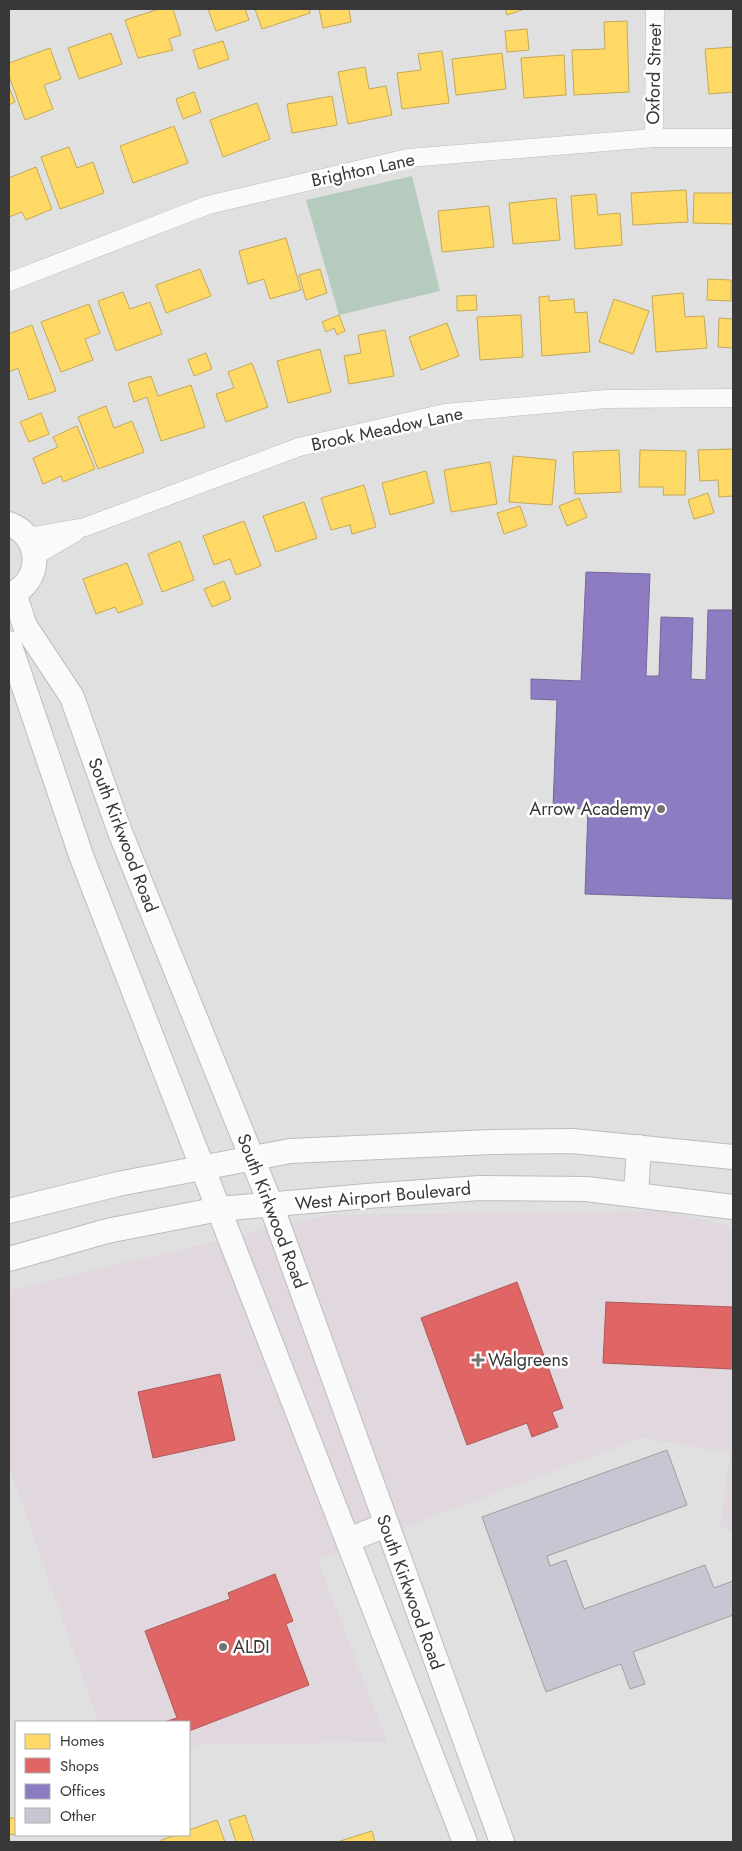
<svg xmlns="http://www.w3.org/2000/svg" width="742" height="1851" font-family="Jost,sans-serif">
  <rect width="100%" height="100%" fill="#e0e0e0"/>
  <!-- commercial -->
  <path fill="#e1d7df" d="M664,1211L733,1227V1532L720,1526L730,1453L642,1438L318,1560L387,1742L189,1745V1722H98L9,1466V1290L328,1215Z"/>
  <!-- green -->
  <path fill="#b4cbbe" d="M412,176L440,291L339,315L306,200Z"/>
  <!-- homes -->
  <g fill="#ffd966" stroke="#c3a958">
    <path d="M159,9H173L181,35L169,39L173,50L138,58L125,20Z"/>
    <path d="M208,9H245L249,20L216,31Z"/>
    <path d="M255,9H309L310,13L262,29Z"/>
    <path d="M319,9H349L351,22L323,28Z"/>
    <path d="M505,9H525L507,15Z"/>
    <path d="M627,21L629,92L574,95L572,50L605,49L604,22Z"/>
    <path d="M527,29L529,50L507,52L505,31Z"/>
    <path d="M111,33L122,64L79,79L68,48Z"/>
    <path d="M223,41L229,59L199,69L193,50Z"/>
    <path d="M733,47V92L709,94L705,49Z"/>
    <path d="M50,48L61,79L44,85L53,109L25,120L9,76V63Z"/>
    <path d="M442,51L449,103L402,109L397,73L421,70L418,54Z"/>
    <path d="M502,53L506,89L456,95L452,59Z"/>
    <path d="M564,55L566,95L524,98L521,58Z"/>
    <path d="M365,67L369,89L386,86L392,115L348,124L338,72Z"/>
    <path d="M9,87L15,102L9,105Z"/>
    <path d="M194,92L201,112L183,119L176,99Z"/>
    <path d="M332,96L337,125L292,133L287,104Z"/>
    <path d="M257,103L270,139L223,157L210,120Z"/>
    <path d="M174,126L188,163L133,183L120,146Z"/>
    <path d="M69,147L77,168L93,162L104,193L60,209L41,157Z"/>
    <path d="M36,167L52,209L26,220L22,212L9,217V178Z"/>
    <path d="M686,190L688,222L633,225L631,193Z"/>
    <path d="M694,193H733V224L693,223Z"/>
    <path d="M596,194L598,215L620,213L622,245L575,249L571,196Z"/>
    <path d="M556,198L560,240L513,244L509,203Z"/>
    <path d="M489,206L494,247L442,252L438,211Z"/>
    <path d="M286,238L301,290L270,299L264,279L248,284L239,251Z"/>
    <path d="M200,269L211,296L166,313L156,285Z"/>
    <path d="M320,269L327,293L306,300L299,275Z"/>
    <path d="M708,279L731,280V301L707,300Z"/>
    <path d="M123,292L130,309L150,302L162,334L116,351L98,301Z"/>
    <path d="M683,293L685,317L704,316L707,348L656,352L652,296Z"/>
    <path d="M476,295L477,310L457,311V296Z"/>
    <path d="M549,296V301L574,299L575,313L587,312L590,352L542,356L539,297Z"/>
    <path d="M614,299L649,311L633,354L599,342Z"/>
    <path d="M89,304L100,333L85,339L93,360L61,372L41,322Z"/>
    <path d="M339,315L345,331L337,335L334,328L326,332L322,322Z"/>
    <path d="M521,315L523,357L480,360L477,317Z"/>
    <path d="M719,318L733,319V348L718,347Z"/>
    <path d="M447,323L459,356L421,370L409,337Z"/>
    <path d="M32,325L56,391L29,400L18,368L9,372V334Z"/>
    <path d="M385,330L394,376L349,384L344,356L361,353L358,335Z"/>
    <path d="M320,349L331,392L288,403L277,361Z"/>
    <path d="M206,353L212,369L194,376L188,360Z"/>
    <path d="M252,363L268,407L226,422L216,394L234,388L228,372Z"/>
    <path d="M151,376L158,396L191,385L205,427L161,441L147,397L134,402L128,383Z"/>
    <path d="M106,406L114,428L132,421L144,452L98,469L78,417Z"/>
    <path d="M41,413L49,434L29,442L20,422Z"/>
    <path d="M77,426L95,469L63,482L61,476L43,484L33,458L58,447L53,437Z"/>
    <path d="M733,449V496L719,497L718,480L700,481L698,450Z"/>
    <path d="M619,450L621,492L575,494L573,452Z"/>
    <path d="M640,450L686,451L685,495H663L664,487H639Z"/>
    <path d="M513,456L556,460L552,505L509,502Z"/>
    <path d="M490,462L497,504L451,512L444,470Z"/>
    <path d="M426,471L434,503L390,515L382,483Z"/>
    <path d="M364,485L376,527L352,534L350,525L331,530L321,498Z"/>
    <path d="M708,493L714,513L694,519L688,500Z"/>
    <path d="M579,498L587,517L567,526L559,506Z"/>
    <path d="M304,502L317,538L276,552L263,516Z"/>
    <path d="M520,506L527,526L504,534L497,513Z"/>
    <path d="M244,521L261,566L236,575L230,559L214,565L203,536Z"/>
    <path d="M180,541L194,580L162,592L148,554Z"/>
    <path d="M127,563L143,604L118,613L115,607L96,614L83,579Z"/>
    <path d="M224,581L231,599L212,607L204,589Z"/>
    <path d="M245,1815L254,1842H236L229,1820Z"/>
    <path d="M9,1818H16V1834L9,1835Z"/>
    <path d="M217,1820L225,1842H162L161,1840L176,1835H189V1830Z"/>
    <path d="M372,1831L375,1842H337Z"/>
  </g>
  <!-- shops -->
  <g fill="#e06666" stroke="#ae5858">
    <path d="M517,1282L563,1408L552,1412L558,1427L532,1437L527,1423L467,1445L421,1318Z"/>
    <path d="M606,1302L733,1307V1369L603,1363Z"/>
    <path d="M220,1374L235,1440L153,1458L138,1392Z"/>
    <path d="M275,1574L293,1621L286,1624L309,1685L189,1731V1722H164L177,1718L145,1631L230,1599L228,1593Z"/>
  </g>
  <!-- offices -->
  <path fill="#8e7cc3" stroke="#74689a" d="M586,572L650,574L646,676H659L661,617L693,618L691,679L706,680L708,610H733V899L585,894L588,809L553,808L557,700L531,699V679L581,681Z"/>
  <!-- building -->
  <path fill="#c6c7d2" stroke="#9f9f9f" d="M667,1450L687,1505L547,1556L550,1566L566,1560L584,1609L705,1565L714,1588L733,1581V1615L633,1652L645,1684L630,1689L621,1664L546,1692L482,1517Z"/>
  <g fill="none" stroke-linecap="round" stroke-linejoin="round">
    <defs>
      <g id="street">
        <path d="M654,138L655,9"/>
        <path d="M9,282L208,205L408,158L654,138H733"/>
        <path d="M27,537L85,527L299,447L445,413L606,399L733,398"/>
        <path d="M35,556L76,532"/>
      </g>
      <g id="secondary">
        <path d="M9,524C43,536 43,583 9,595"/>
        <path d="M14,593L25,626L72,697L120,832L271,1205L502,1842"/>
        <path d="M9,643L82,858L465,1842"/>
        <path d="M636,1193L639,1147"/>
        <path d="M9,1211L118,1184L290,1151L491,1142L572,1141L733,1157"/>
        <path d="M9,1259L107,1231L219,1209L367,1196L480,1188L586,1189L733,1207"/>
        <path d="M348,1540L386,1525"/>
      </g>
    </defs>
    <!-- street casing -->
    <use href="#street" stroke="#bdbdbe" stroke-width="19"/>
    <!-- secondary casing -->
    <use href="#secondary" stroke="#bdbdbe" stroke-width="26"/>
    <!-- street -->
    <use href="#street" stroke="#fafafa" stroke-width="18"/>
    <!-- secondary -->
    <use href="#secondary" stroke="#fafafa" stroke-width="24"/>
  </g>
  <!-- markers -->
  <g fill="#737373" stroke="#fff" stroke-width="2">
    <circle cx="661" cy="809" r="5"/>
    <path d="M475.5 1352.5h5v5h5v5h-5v5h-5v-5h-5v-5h5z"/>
    <circle cx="223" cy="1647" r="5"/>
  </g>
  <g text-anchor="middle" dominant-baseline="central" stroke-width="5" stroke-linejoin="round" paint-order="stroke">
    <!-- street labels -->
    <g font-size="18" fill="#383839" stroke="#fff">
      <text transform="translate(654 74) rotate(-89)">Oxford Street</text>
      <text transform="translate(363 170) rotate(-12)">Brighton Lane</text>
      <text transform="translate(387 429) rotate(-12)">Brook Meadow Lane</text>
      <text transform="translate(123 835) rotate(69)">South Kirkwood Road</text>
      <text transform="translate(383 1196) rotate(-5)">West Airport Boulevard</text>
      <text transform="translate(272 1211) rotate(69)">South Kirkwood Road</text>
      <text transform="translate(410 1592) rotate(70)">South Kirkwood Road</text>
    </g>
    <!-- poi labels -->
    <g font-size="18" fill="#383839" stroke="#fff" text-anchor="start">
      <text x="651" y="809" text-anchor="end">Arrow Academy</text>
      <text x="488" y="1360">Walgreens</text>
      <text x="233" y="1647">ALDI</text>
    </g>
  </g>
  <!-- border -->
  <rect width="742" height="1851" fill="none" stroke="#383839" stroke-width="20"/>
  <!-- legend -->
  <rect x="15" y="1721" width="175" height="115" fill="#ffffff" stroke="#afafb0"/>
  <rect x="25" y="1734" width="25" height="15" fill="#ffd966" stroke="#afafb0"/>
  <text x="60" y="1746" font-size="15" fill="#383839">Homes</text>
  <rect x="25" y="1758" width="25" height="15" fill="#e06666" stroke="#afafb0"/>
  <text x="60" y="1771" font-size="15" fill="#383839">Shops</text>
  <rect x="25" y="1784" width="25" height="15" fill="#8e7cc3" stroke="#afafb0"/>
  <text x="60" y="1796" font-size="15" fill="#383839">Offices</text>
  <rect x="25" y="1808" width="25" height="15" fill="#c6c7d2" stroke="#afafb0"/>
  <text x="60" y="1821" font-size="15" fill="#383839">Other</text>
</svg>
